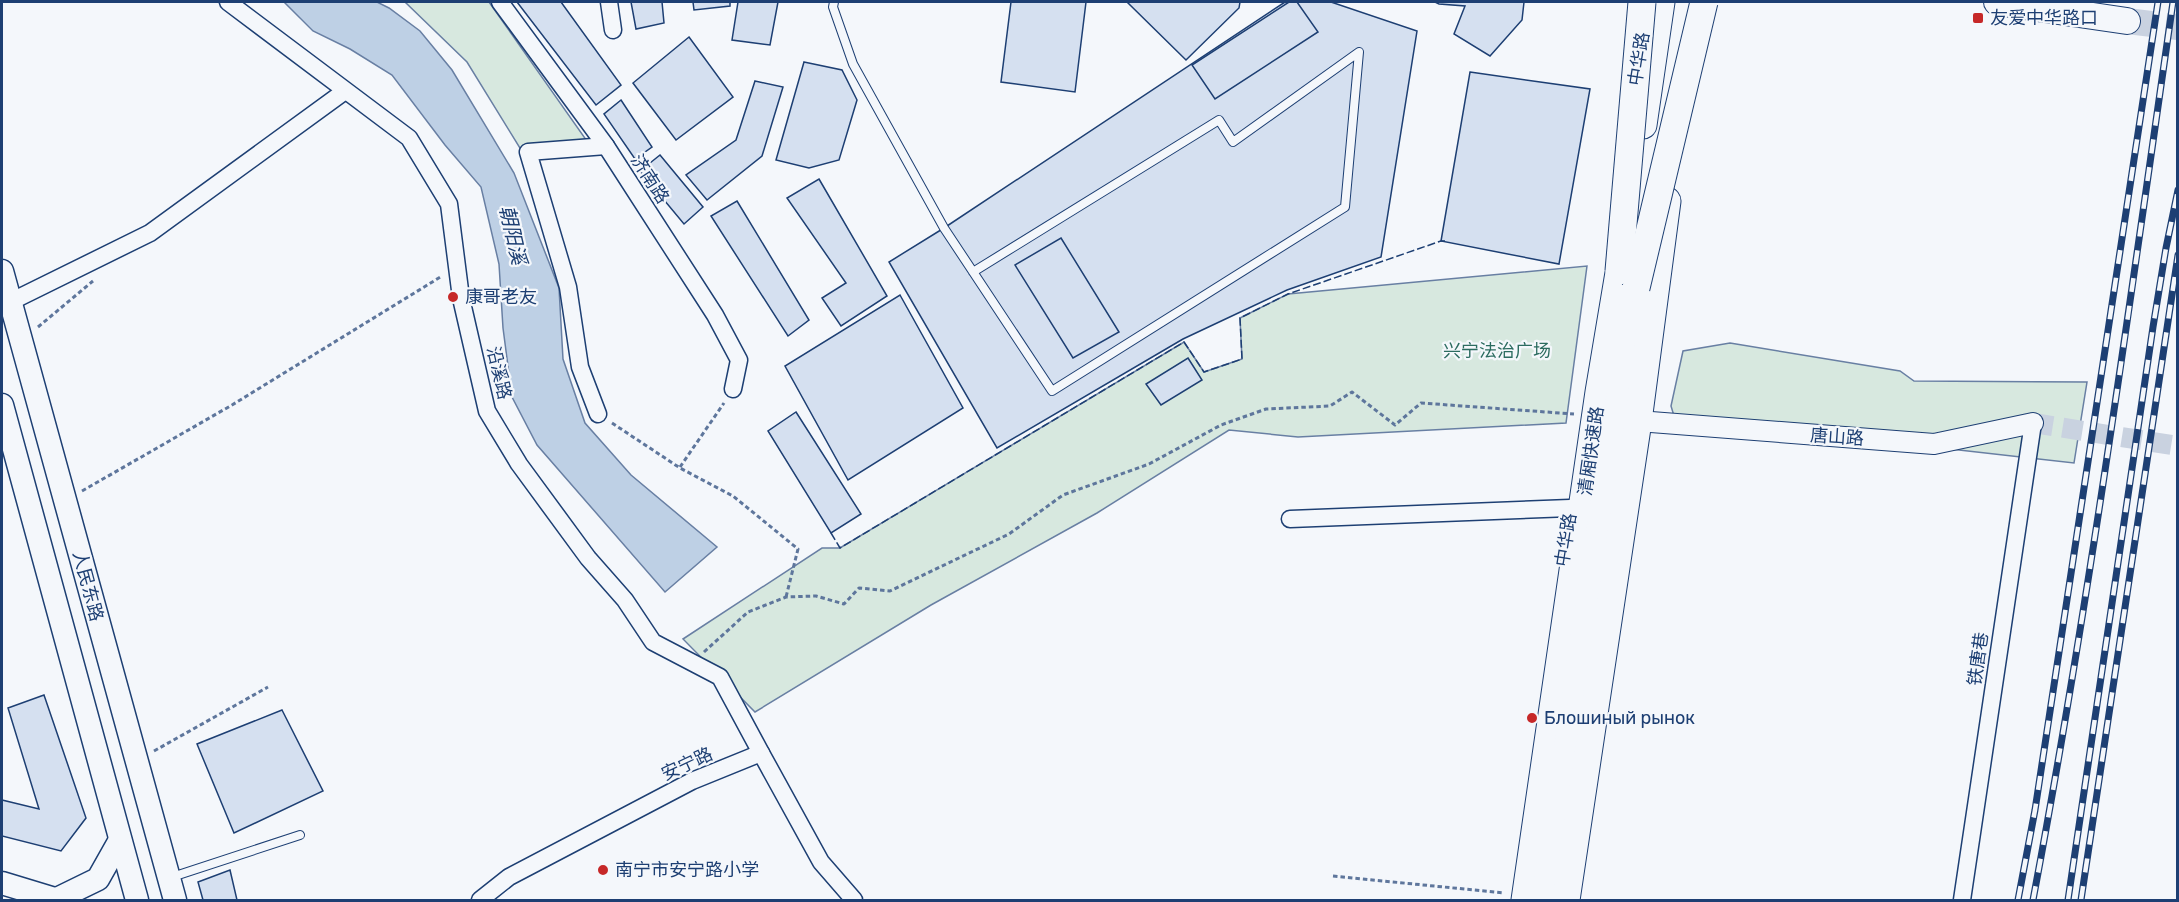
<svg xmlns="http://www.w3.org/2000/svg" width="2179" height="902" font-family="Rubik,'Noto Sans SC',sans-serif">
  <rect width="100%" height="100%" fill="#f4f7fb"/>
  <!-- green -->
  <g fill="#d7e8df" stroke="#687fa3" stroke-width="1.5">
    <path d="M405,2H489L594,151L523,153L467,62Z"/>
    <path d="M1587,266L1566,423L1298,437L1229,430L1097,513L931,605L755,712L683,639L822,548H840L1184,342L1204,372L1242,359L1240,318L1288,294Z"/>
    <path d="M1730,343L1900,371L1914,381L2087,382L2074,463L1685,419L1674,416L1671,406L1683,351Z"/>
  </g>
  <!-- water -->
  <path fill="#bed0e5" stroke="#687fa3" stroke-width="1.5" d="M284,2H377L389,8L420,31L452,70L514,173L559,288L563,359L585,423L631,475L717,547L665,592L537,445L512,397L503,328L499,264L481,187L445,145L392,75L350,49L313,31Z"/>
  <!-- building -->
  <g fill="#d5e0f0" stroke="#1d3f73" stroke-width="1.5">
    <path d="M517,2H561L621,85L596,105Z"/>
    <path d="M631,2H662L664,23L636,29Z"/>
    <path d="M693,2H730V6L694,10Z"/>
    <path d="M738,2H778L770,45L732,40Z"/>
    <path d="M1011,2H1086L1075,92L1001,82Z"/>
    <path d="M1127,2H1240L1239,8L1186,60Z"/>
    <path d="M1285,2H1331L1417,31L1381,257L1287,290L1183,339L997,448L889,262L944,228Z"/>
    <path d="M1289,2H1297L1318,32L1215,99L1192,65Z"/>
    <path d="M1435,2H1524L1522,20L1490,56L1454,34L1465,6L1439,4Z"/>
    <path d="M689,37L733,97L676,140L633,83Z"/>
    <path d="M804,62L842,70L857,100L839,160L809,168L776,160Z"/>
    <path d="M1470,72L1590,89L1559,264L1441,241Z"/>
    <path d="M755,81L783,87L762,156L707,200L686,175L736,140Z"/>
    <path d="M621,100L652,147L635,159L604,114Z"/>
    <path d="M660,155L703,207L684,224L640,171Z"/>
    <path d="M819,179L887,296L841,326L822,298L846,283L787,198Z"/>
    <path d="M737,201L809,320L788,336L711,216Z"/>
    <path d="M1061,238L1119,332L1073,358L1015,265Z"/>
    <path d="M900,295L963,408L848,480L785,366Z"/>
    <path d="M1188,358L1202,380L1161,405L1146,384Z"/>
    <path d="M796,412L861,514L831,533L768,431Z"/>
    <path d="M44,695L86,818L61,851L2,836V800L39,809L8,708Z"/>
    <path d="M282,710L323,791L234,833L197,744Z"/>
    <path d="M230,870L237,900H203L198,882Z"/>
  </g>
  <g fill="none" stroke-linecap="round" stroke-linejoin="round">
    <!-- tertiary-tunnel -->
    <path stroke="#c9d2e0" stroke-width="20" stroke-dasharray="20 10" stroke-linecap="butt" d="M2033,423L2178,446"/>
    <!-- primary-tunnel -->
    <path stroke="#c9d2e0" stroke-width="26" stroke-dasharray="26 13" stroke-linecap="butt" d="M2127,21L2178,27"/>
    <defs>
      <g id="service">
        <path d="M834,2L833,7L853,64L944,228L1052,391L1345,207L1359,52L1233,142L1219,120L973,272"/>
        <path d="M169,878L300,835"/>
      </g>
      <g id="minor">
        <path d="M228,2L409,138L449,204L461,298L487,411L519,464L588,558L625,600L653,642L720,677L761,753"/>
        <path d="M500,2L606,146L715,315L739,360L733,389"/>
        <path d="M609,2L613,30"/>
        <path d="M10,302L150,233L345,91"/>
        <path d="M598,414L580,367L568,287L528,152L606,146"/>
        <path d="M1290,519L1570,508"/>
        <path d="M480,900L509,877L692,781L761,753L821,862L854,900"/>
        <path d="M1962,900L2033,423"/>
      </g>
      <path id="tertiary" d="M1638,421L1934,444L2033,423"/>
      <g id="secondary">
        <path d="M2,271L175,900"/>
        <path d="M2,405L137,900"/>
        <path d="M2,883L58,900"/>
        <path d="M55,900L98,879L120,840"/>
      </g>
      <path id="primary" d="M1997,2L2127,21"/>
      <g id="trunk">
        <path d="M1643,125L1661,2"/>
        <path d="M1525,900L1599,392L1623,249"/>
        <path d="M1545,900L1639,267"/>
        <path d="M1566,900L1638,421L1667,201"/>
      </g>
    </defs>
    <!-- service casing -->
    <use href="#service" stroke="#1d3f73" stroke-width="10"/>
    <!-- minor casing -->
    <use href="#minor" stroke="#1d3f73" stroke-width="19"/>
    <!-- tertiary casing -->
    <use href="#tertiary" stroke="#1d3f73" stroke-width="22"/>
    <!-- secondary casing -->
    <use href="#secondary" stroke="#1d3f73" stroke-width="25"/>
    <!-- primary casing -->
    <use href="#primary" stroke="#1d3f73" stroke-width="28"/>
    <!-- trunk casing -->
    <use href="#trunk" stroke="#1d3f73" stroke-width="29"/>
    <!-- path -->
    <g stroke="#5e769c" stroke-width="3" stroke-dasharray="4.5 3" stroke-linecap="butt">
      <path d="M38,327L93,281"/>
      <path d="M612,423L680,468L733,496L798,549L786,597"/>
      <path d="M680,467L724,403"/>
      <path d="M82,491L232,405L442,276"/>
      <path d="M704,652L748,612L786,597L816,596L844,604L859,588L890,591L1009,534L1063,495L1149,464L1221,425L1266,409L1330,406L1352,392L1395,425L1421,403L1574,414"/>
      <path d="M154,751L268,687"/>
      <path d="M1333,876L1504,893"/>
    </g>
    <!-- service -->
    <use href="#service" stroke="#f4f7fb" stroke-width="8"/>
    <!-- minor -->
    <use href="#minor" stroke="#f4f7fb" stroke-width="16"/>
    <!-- tertiary -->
    <use href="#tertiary" stroke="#f4f7fb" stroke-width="20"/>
    <!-- secondary -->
    <use href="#secondary" stroke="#f4f7fb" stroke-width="22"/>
    <!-- primary -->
    <use href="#primary" stroke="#f4f7fb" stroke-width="26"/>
    <!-- trunk -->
    <use href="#trunk" stroke="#f4f7fb" stroke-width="27"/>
    <defs>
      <g id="rail">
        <path d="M2018,900L2035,810L2158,2"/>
        <path d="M2033,900C2089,603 2130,301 2173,2"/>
        <path d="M2068,900L2153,327L2166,248L2178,190"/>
        <path d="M2081,900L2178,255"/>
      </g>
    </defs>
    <!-- rail casing -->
    <use href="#rail" stroke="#1d3f73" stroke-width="7"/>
    <!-- rail -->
    <use href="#rail" stroke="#f4f7fb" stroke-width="4.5" stroke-dasharray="14" stroke-linecap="butt"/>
    <defs>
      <g id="trunk-bridge">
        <path d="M1619,271L1642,2"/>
        <path d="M1636,288L1704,2"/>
      </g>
    </defs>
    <!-- trunk-bridge casing -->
    <use href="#trunk-bridge" stroke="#1d3f73" stroke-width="29" stroke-linecap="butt"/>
    <!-- trunk-bridge -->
    <use href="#trunk-bridge" stroke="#f4f7fb" stroke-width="27"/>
    <!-- fence -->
    <path stroke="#1d3f73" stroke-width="1.5" stroke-dasharray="8 3" stroke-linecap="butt" d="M831,533L840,548L1184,342L1204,372L1242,359L1240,318L1288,294L1441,241H1445"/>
  </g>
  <!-- markers -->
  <g fill="#c62828" stroke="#f4f7fb" stroke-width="2">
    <rect x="1972" y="12" width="12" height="12" rx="3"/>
    <circle cx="453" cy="297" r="6"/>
    <circle cx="1532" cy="718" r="6"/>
    <circle cx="603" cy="870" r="6"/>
  </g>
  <g text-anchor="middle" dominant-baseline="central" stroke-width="4.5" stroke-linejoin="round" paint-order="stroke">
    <!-- poi labels -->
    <g font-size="18" fill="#1d3f73" stroke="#f4f7fb" text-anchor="start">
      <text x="1990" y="18">友爱中华路口</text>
      <text x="465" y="297">康哥老友</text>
      <text x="1544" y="718">Блошиный рынок</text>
      <text x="615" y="870">南宁市安宁路小学</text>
    </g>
    <!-- street labels -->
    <g font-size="18" fill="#1d3f73" stroke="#f4f7fb">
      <text transform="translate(1639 59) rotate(-81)">中华路</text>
      <text transform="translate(650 179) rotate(57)">济南路</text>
      <text transform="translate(499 373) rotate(77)">沿溪路</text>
      <text transform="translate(1837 437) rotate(4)">唐山路</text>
      <text transform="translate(1591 451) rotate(-82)">清厢快速路</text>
      <text transform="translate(1566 540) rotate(-81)">中华路</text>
      <text transform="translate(88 586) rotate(75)">人民东路</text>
      <text transform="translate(1978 659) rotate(-82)">铁唐巷</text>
      <text transform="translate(687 764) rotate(-25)">安宁路</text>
    </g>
    <!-- park labels -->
    <g font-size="18" fill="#2c6c60" stroke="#f4f7fb">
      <text x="1497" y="351">兴宁法治广场</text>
    </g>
    <!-- water labels -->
    <g font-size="20" font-style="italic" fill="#1d3f73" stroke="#f4f7fb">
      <text transform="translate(513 235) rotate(77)">朝阳溪</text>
    </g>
  </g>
  <!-- border -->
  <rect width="2179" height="902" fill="none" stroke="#1d3f73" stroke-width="6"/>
</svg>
